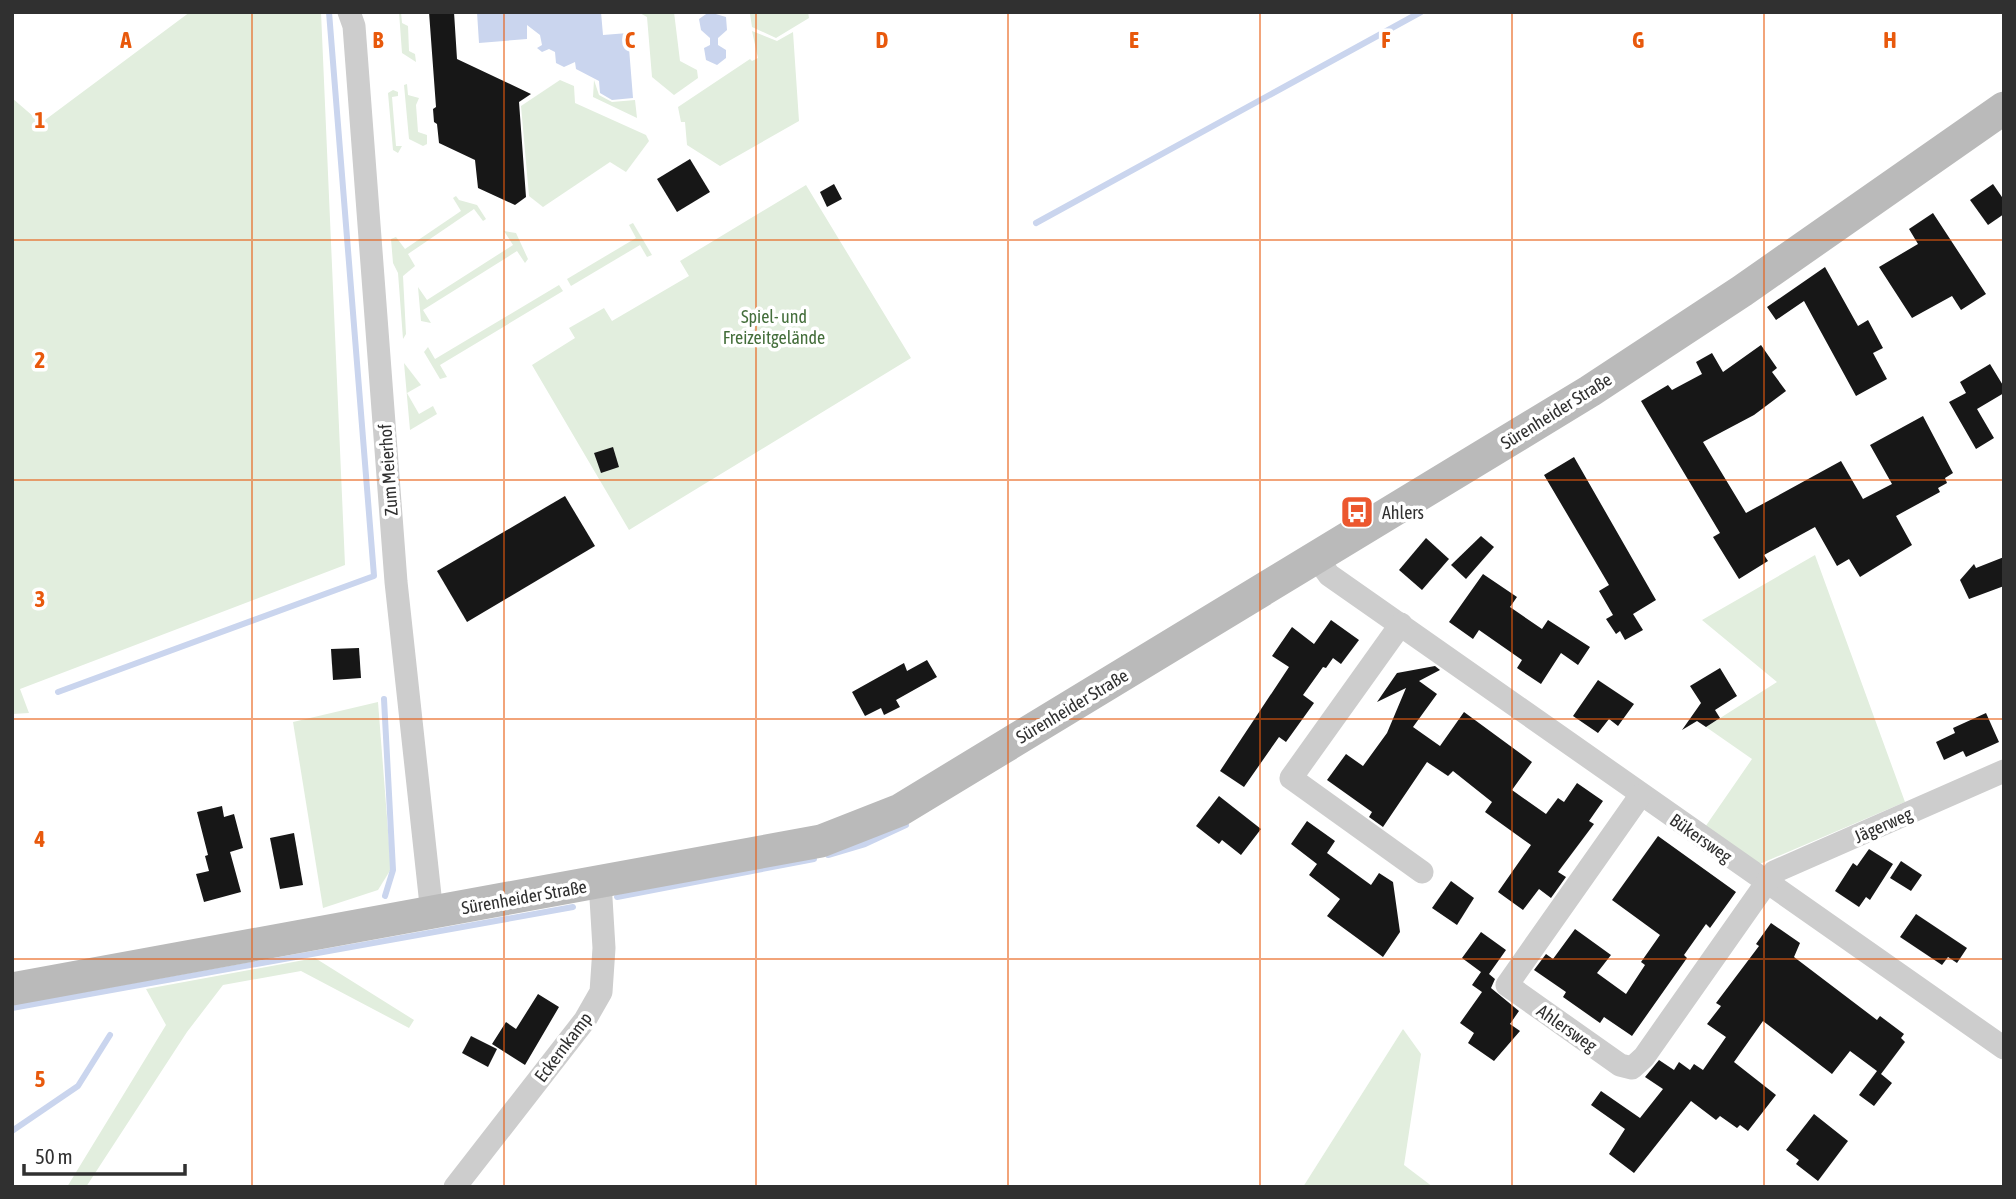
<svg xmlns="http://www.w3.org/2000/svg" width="2016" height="1199" font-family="'Asap Condensed',sans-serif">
  <rect width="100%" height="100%" fill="#fff"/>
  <!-- green -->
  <g fill="#e2eede">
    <path d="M190,12H321L345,565L20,689L29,713L12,714V98L41,123Z"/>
    <path d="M399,12H401L402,23L408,26L409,51L415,54L416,62L402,53Z"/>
    <path d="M638,12H674L680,61L697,70L698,78L674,95L652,77L647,17Z"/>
    <path d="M739,12H808L809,18L776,38L752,27L750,14Z"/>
    <path d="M752,31L777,41L793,32L799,121L720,166L687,145L685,122H681L678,107L750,59L752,61L758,58Z"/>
    <path d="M560,80L574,86L575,103L646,135L649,141L626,172L610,162L543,207L529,196L521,106Z"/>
    <path d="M594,80L599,95L612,102L635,100L637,118L593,97Z"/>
    <path d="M407,84L408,95L419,98L416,105L418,132L427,135V144L423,146L409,139L404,85Z"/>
    <path d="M393,90L398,92V96L392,97L396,146H402L398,153L393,150L388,93Z"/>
    <path d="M806,185L911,358L629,530L532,365L575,338L569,328L604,308L612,321L689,276L680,261Z"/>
    <path d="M456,196L459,200L477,205L486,219L483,221L474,209L408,254L415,266L403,276L406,334L403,339L398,273L393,263L391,239L396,237L405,249L461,211L453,198Z"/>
    <path d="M633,223L652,255L647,257L640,245L571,286L567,279L636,238L629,225Z"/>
    <path d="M504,231L516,233L528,259L525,263L517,251L423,310L431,323L421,321L418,287L427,300L513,245Z"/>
    <path d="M559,285L563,291L440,365L447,377L440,379L424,352L428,347L435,359Z"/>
    <path d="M404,363L421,385L407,393L419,414L433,406L437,414L410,430Z"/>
    <path d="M1815,555L1905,802L1755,866L1703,830L1752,759L1706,727L1777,682L1702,620Z"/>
    <path d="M378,702L391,869L378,890L323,908L293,722Z"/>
    <path d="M315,958L414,1020L409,1028L301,971L223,985L187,1032L86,1187H67L166,1025L146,989Z"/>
    <path d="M1403,1029L1421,1054L1404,1165L1433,1187H1303Z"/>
  </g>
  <!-- water -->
  <g fill="#cad5ee">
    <path d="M477,12H601L603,35L628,33L632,36L633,47L629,48L633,98L612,100L600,93L599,81L576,69L575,62L564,67L556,63L555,52L549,49L542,52L537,48L542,45L540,35L527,25V39L479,43Z"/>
    <path d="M709,12L726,17L727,30L718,38V45L726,50V58L717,65L706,60L704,48L710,45V38L701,30L699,19Z"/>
  </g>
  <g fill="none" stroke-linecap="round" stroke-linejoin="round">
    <!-- stream -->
    <g stroke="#cad5ee" stroke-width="6">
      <path d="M1036,223L1421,12"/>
      <path d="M58,692L374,576L329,12"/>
      <path d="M384,699L393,870L385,896"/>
      <path d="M828,855L865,844L906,825"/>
      <path d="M617,897L814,859"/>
      <path d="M12,1008L573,907"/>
      <path d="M12,1131L78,1086L110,1035"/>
    </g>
  </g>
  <!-- building -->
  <g fill="#171717">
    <path d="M429,12H454L457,59L531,94L519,102L526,197L515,205L478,188L475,160L439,143L437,124L434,122L433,109L436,107Z"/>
    <path d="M690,159L710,192L677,212L657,179Z"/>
    <path d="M834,184L842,199L827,207L820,192Z"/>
    <path d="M1993,184L2004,200V214L1988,225L1970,200Z"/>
    <path d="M1933,213L1986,294L1961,310L1952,296L1912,318L1879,267L1918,244L1909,229Z"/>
    <path d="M1825,267L1858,326L1868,320L1883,348L1873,353L1887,379L1856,396L1804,301L1776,320L1767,307Z"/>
    <path d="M1761,345L1777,368L1772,372L1786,391L1754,415L1703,442L1746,513L1841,461L1863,499L1892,484L1870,445L1923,416L1953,473L1945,478L1947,483L1938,488L1940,492L1896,516L1912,545L1860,577L1849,559L1837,566L1815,527L1764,555L1768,561L1739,579L1713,537L1720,533L1641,401L1668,385L1672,390L1702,374L1696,362L1712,353L1723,372Z"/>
    <path d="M1990,364L2004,387V393L1977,409L1994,438L1976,449L1949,402L1966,393L1960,382Z"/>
    <path d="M613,447L619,467L601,473L594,453Z"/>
    <path d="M1574,457L1656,600L1633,614L1643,630L1625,640L1620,631L1616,634L1606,619L1613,615L1599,591L1609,585L1544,475Z"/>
    <path d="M565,496L595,546L467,622L437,571Z"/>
    <path d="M1481,536L1494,547L1466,579L1451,565Z"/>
    <path d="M1426,538L1449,559L1422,590L1399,570Z"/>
    <path d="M2004,557V586L1969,599L1960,580L1974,564L1976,568Z"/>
    <path d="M1483,574L1517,597L1510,607L1542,629L1548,620L1590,647L1578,665L1561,653L1541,684L1517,668L1522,660L1479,630L1473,639L1449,622Z"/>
    <path d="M1331,620L1359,640L1341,664L1333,658L1326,668L1323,667L1303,695L1314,703L1286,742L1279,737L1244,787L1220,771L1289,667L1272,656L1292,627L1314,644Z"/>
    <path d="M359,648L361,678L333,680L331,649Z"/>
    <path d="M927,660L937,677L896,700L900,707L884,715L881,708L865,716L852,692L904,663L907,671Z"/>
    <path d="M1435,666L1440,670L1419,681L1437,694L1413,727L1440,746L1464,712L1532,762L1512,790L1546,814L1558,798L1564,802L1577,783L1603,801L1589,821L1594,824L1558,872L1566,877L1551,898L1539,889L1523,910L1498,892L1531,845L1485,812L1492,802L1453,771L1448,776L1427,762L1383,827L1369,817L1372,812L1327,780L1346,754L1363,766L1387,733L1406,688L1377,702L1397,673Z"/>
    <path d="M1720,668L1737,696L1715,710L1720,718L1706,727L1697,721L1682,730L1701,703L1690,686Z"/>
    <path d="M1598,680L1634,704L1618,726L1609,719L1598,733L1573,716Z"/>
    <path d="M1986,713L1999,742L1966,757L1963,751L1944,760L1936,742L1955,733L1953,728Z"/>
    <path d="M1219,796L1261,829L1241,855L1222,840L1219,844L1196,826Z"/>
    <path d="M222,806L224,817L234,814L243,848L230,852L241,892L204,902L196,874L209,871L205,856L208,855L197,812Z"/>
    <path d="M1307,821L1335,841L1327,853L1371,885L1379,873L1393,882L1400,932L1383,957L1327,916L1340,899L1309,875L1317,864L1291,844Z"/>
    <path d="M294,833L303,885L280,889L270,838Z"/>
    <path d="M1658,836L1736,892L1710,928L1706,924L1684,955L1687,958L1632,1036L1604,1017L1600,1023L1563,997L1566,992L1534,970L1546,954L1553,959L1575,929L1611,955L1597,973L1626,994L1645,965L1641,962L1660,935L1612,900Z"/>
    <path d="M1869,849L1893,864L1870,900L1866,897L1859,907L1835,891L1853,863L1857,866Z"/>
    <path d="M1901,861L1922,875L1911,891L1890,878Z"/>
    <path d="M1451,881L1474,898L1457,925L1432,908Z"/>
    <path d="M1916,914L1967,948L1957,963L1948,957L1942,965L1900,937Z"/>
    <path d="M1771,923L1800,943L1794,957L1877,1020L1880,1016L1904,1034L1901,1038L1905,1042L1881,1074L1892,1083L1874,1106L1859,1095L1877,1071L1850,1051L1832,1074L1763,1021L1734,1062L1776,1095L1748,1131L1740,1125L1737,1128L1720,1116L1716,1120L1691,1101L1634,1173L1609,1154L1625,1129L1591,1105L1601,1091L1640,1118L1663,1089L1645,1077L1659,1060L1674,1070L1679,1062L1690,1070L1694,1064L1703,1070L1726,1037L1707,1024L1721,1006L1716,1003L1759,946L1756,944Z"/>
    <path d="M1481,932L1506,950L1489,974L1495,979L1491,988L1519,1011L1510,1024L1520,1031L1494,1061L1468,1043L1474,1033L1460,1023L1482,992L1472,985L1481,972L1462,958Z"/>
    <path d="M538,994L559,1007L525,1065L492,1044L506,1022L516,1029Z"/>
    <path d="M471,1036L497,1049L488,1067L462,1053Z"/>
    <path d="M1814,1114L1848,1141L1818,1181L1796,1164L1799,1160L1786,1150Z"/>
  </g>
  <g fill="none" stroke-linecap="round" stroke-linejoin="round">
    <!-- street -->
    <g stroke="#cdcdcd" stroke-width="23">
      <path d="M349,12L354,26L396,582L432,914"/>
      <path d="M1316,557L1329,575L2004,1048"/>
      <path d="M1401,624L1291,778L1422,872"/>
      <path d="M1640,796L1507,985L1620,1065L1632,1068L1644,1057L1774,872L2004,771"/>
      <path d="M455,1187L585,1020L601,992L604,948L600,882"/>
    </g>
    <!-- secondary -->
    <path stroke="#bababa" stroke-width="33" d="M12,989L821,841L900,810L1590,391L1742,291L2004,108"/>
  </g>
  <!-- grid -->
  <path fill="none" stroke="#e8590c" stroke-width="2" stroke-opacity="0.55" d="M252,12V1187M504,12V1187M756,12V1187M1008,12V1187M1260,12V1187M1512,12V1187M1764,12V1187M12,240H2004M12,480H2004M12,719H2004M12,959H2004"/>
  <!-- icons -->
  <defs>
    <symbol id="bus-square" viewBox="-11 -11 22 22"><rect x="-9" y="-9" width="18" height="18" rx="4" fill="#ec572e" stroke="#fff"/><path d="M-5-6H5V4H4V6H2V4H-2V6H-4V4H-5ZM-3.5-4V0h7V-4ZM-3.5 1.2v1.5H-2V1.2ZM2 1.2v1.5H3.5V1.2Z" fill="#fff"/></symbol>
  </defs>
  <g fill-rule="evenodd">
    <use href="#bus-square" x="1338" y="493" width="38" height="38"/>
  </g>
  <g text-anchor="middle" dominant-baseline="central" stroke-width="7" stroke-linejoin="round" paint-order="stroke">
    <!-- park labels -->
    <g font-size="18" fill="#446e3b" stroke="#fff">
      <text x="774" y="316">Spiel- und<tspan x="774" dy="21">Freizeitgelände</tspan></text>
    </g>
    <!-- street labels -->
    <g font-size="18" fill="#303030" stroke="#fff">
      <text transform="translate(1556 411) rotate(-32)">Sürenheider Straße</text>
      <text transform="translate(388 470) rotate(-94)">Zum Meierhof</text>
      <text transform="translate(1072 706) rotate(-31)">Sürenheider Straße</text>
      <text transform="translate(1883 825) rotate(-24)">Jägerweg</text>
      <text transform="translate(1701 838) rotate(35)">Bükersweg</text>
      <text transform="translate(524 897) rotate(-10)">Sürenheider Straße</text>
      <text transform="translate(1567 1028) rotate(35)">Ahlersweg</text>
      <text transform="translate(563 1047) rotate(-53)">Eckernkamp</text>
    </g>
    <!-- poi labels -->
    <g font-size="18" fill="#303030" stroke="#fff" text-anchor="start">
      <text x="1382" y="512">Ahlers</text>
    </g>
  </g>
  <g font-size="23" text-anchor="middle" font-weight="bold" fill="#e8590c" stroke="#fff" stroke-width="7" stroke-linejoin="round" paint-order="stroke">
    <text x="126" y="48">A</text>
    <text x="378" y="48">B</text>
    <text x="630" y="48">C</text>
    <text x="882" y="48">D</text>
    <text x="1134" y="48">E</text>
    <text x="1386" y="48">F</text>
    <text x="1638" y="48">G</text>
    <text x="1890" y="48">H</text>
    <text x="40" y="128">1</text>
    <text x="40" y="368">2</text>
    <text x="40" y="607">3</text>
    <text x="40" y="847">4</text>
    <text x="40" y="1087">5</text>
  </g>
  <!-- border -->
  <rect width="2016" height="1199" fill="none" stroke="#303030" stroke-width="28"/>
  <!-- scale -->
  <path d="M24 1164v10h161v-10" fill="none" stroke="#303030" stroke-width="3.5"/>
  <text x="35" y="1164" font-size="21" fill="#303030" stroke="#ffffff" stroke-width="5" paint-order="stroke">50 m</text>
</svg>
